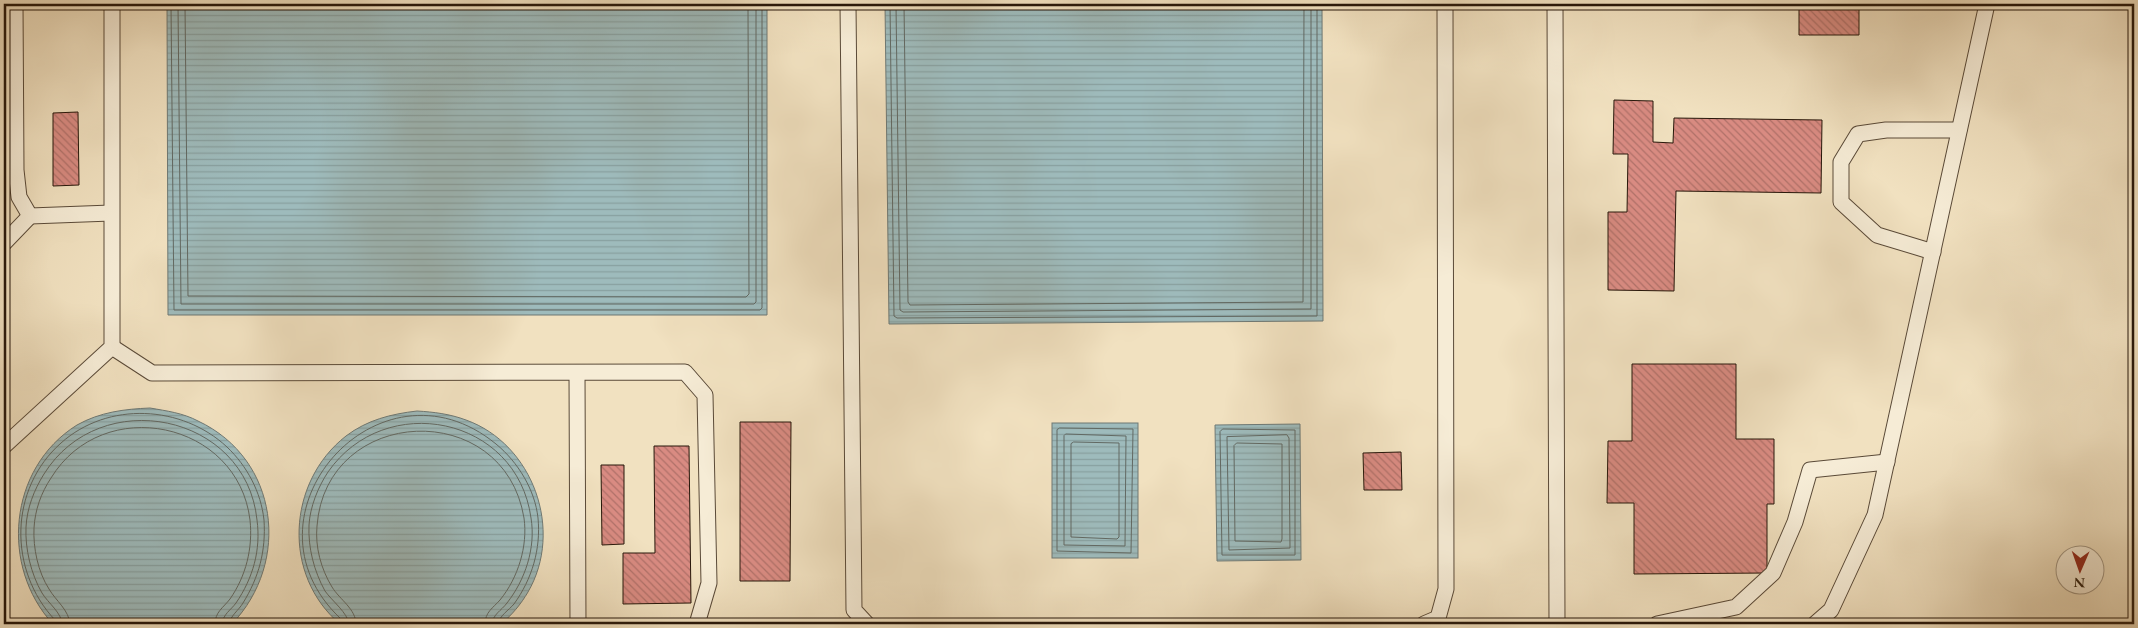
<svg xmlns="http://www.w3.org/2000/svg" width="2138" height="628" font-family="'EB Garamond',serif">
  <defs>
    <pattern id="water-rules" width="6" height="5" patternUnits="userSpaceOnUse" patternTransform="scale(1.25)"><rect width="6" height="5" fill="#9ebbbc"/><path d="M0 2.5h6" fill="none" stroke="#88a0a0"/></pattern>
    <pattern id="building-back-hatch" width="6" height="6" patternUnits="userSpaceOnUse" patternTransform="scale(1.25)"><rect width="6" height="6" fill="#d98b82"/><path d="M-1 5l2 2M0 0l6 6M5-1l2 2" fill="none" stroke="#b07169"/></pattern>
  </defs>
  <rect width="100%" height="100%" fill="#f1e1c0"/>
  <filter id="stains"><feTurbulence type="fractalNoise" baseFrequency=".004" numOctaves="4"/><feColorMatrix values="0 0 0 0 .2 0 0 0 0 .09 0 0 0 0 .02 0 0 0 .5 -.17"/></filter>
  <radialGradient id="worn" r=".72"><stop offset=".6" stop-color="#630" stop-opacity="0"/><stop offset="1" stop-color="#630" stop-opacity=".3"/></radialGradient>
  <!-- water -->
  <g fill="url(#water-rules)" stroke="#6e7975">
    <path d="M167,4H767V315H168Z"/>
    <path d="M885,4H1322L1323,321L889,324Z"/>
    <path d="M150,408C167,411 183,413 198,421C279,459 291,562 232,624H53C0,567 8,468 77,425C100,412 125,409 150,408Z"/>
    <path d="M417,411C434,412 450,414 466,420C533,444 564,530 528,592C521,604 512,615 501,624H340C282,575 287,482 346,436C367,420 391,414 417,411Z"/>
    <rect x="1052" y="423" width="86" height="135"/>
    <path d="M1300,424L1301,560L1217,561L1215,425Z"/>
  </g>
  <g fill="none" stroke-linecap="round" stroke-linejoin="round">
    <!-- shore -->
    <g stroke="#626963" stroke-width="1">
      <path d="M171,4L174,310H760L762,308V4"/>
      <path d="M178,4L181,304H754L756,302V4"/>
      <path d="M185,4L188,296L746,297L749,294L748,4"/>
      <path d="M890,4L894,316L897,318L1317,316V4"/>
      <path d="M896,4L900,310L903,312L1311,309V4"/>
      <path d="M904,4L908,302L910,305L1303,302L1304,4"/>
      <path d="M1060,428L1133,429L1131,553L1057,551V430Z"/>
      <path d="M1223,429L1295,430V555H1222L1220,432Z"/>
      <path d="M1066,434L1126,436L1125,546L1064,545V436Z"/>
      <path d="M1287,435L1289,438L1290,548L1229,550L1227,437Z"/>
      <path d="M1074,442L1119,443V537L1117,539L1071,537V444Z"/>
      <path d="M1237,443L1282,444V539L1281,542L1235,541L1234,446Z"/>
      <path d="M56,624L55,620C8,570 9,489 61,443C108,401 182,405 227,447C247,466 261,492 264,520C266,551 259,577 243,603C239,610 230,616 229,624"/>
      <path d="M62,624C62,613 48,603 42,593C31,574 25,549 26,527C27,508 34,490 44,474C100,384 246,413 257,520C261,550 253,578 236,603C231,610 223,614 222,624"/>
      <path d="M70,624C69,610 56,601 49,589C38,572 33,548 34,528C35,510 41,493 51,478C103,393 238,421 250,520C253,548 246,576 230,599C223,608 215,612 215,624"/>
      <path d="M342,624L341,619C231,516 379,348 496,444C518,462 535,490 538,518C541,549 532,579 514,604C509,610 499,616 498,624"/>
      <path d="M349,624C348,613 332,601 325,591C314,571 308,548 309,525C310,507 318,487 328,472C385,390 517,416 531,518C536,548 525,580 507,603C501,611 493,614 492,624"/>
      <path d="M356,624C356,609 340,600 332,587C321,569 315,547 317,526C326,405 504,397 524,518C528,546 518,578 500,600C493,608 485,612 485,624"/>
    </g>
  </g>
  <!-- building -->
  <g fill="url(#building-back-hatch)" stroke="#27170a">
    <path d="M1783,4H1859V35H1799V4Z"/>
    <path d="M1614,100L1653,101V142L1673,143L1674,118L1822,120L1821,193L1676,191L1674,291L1608,290V212H1627L1628,154H1613Z"/>
    <path d="M78,112L79,185L53,186V113Z"/>
    <path d="M1632,364H1736V439H1774V504H1767V573L1634,574V503H1607L1608,441H1632Z"/>
    <path d="M740,422H791L790,581H740Z"/>
    <path d="M654,446H689L691,603L623,604V553H655Z"/>
    <path d="M1401,452L1402,490H1364L1363,453Z"/>
    <path d="M601,465H624V544L602,545Z"/>
  </g>
  <g fill="none" stroke-linecap="round" stroke-linejoin="round">
    <defs>
      <g id="lane">
        <path d="M15,4L16,170L19,197L30,216L111,213"/>
        <path d="M848,4L854,610L867,624"/>
        <path d="M1555,4L1557,624"/>
        <path d="M4,243L30,216"/>
        <path d="M1933,252L1877,235L1841,202V162L1858,134L1886,130H1959"/>
        <path d="M112,347L152,373L685,372L705,395L709,583L697,624"/>
        <path d="M577,373L578,624"/>
        <path d="M4,446L112,347V4"/>
        <path d="M1424,624L1438,618L1446,589L1445,4"/>
        <path d="M1657,624L1736,607L1773,573L1795,522L1810,470L1887,462"/>
        <path d="M1815,624L1831,610L1875,515L1987,4"/>
      </g>
    </defs>
    <!-- lane casing -->
    <use href="#lane" stroke="#5a4a38" stroke-width="17"/>
    <!-- lane -->
    <use href="#lane" stroke="#f6ecd6" stroke-width="15"/>
  </g>
  <!-- margin -->
  <rect width="2138" height="628" fill="none" stroke="#f1e1c0" stroke-width="20"/>
  <rect x="5" y="5" width="2128" height="618" fill="none" stroke="#27170a" stroke-width="2.5"/>
  <rect x="10" y="10" width="2118" height="608" fill="none" stroke="#27170a"/>
  <!-- north arrow -->
  <g transform="translate(2080 570) rotate(182)"><circle r="24" fill="#f6ecd6" stroke="#a39784"/>
  <path d="M0-4L9 19L0 12L-9 19Z" fill="#8f2418"/>
  <text y="-8" font-size="14" font-weight="bold" text-anchor="middle" fill="#27170a">N</text>
  </g>
  <rect width="100%" height="100%" filter="url(#stains)"/>
  <rect width="100%" height="100%" fill="url(#worn)"/>
</svg>
